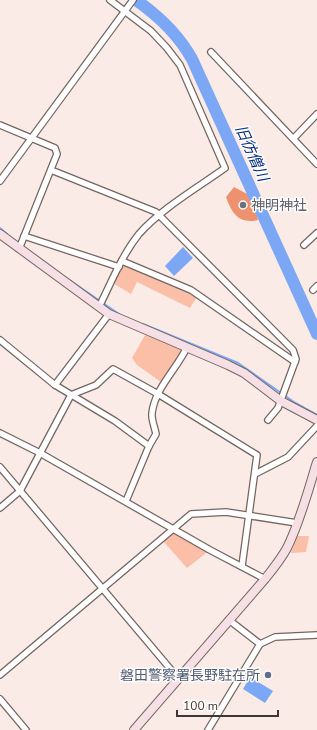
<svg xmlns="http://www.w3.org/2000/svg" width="317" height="730" font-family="'Nunito Sans','Noto Sans JP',sans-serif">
  <rect width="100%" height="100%" fill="#fbebe6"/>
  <!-- green -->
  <g fill="#fbbfa8">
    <path d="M122,261L198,295L190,308L137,282L131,294L111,282Z"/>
    <path d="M145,335L181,349L177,360L161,382L137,365L132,358Z"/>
    <path d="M177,530L210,550L187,568L163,541Z"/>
    <path d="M297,536H309L306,552L291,553Z"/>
  </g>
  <!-- forest -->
  <path fill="#ed916e" d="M234,187L251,196L258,220C239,224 232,214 226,197Z"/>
  <!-- water -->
  <g fill="#7ba7f4">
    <path d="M183,247L193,258L174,276L165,266Z"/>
    <path d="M250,677L273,691L265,703L243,689Z"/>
  </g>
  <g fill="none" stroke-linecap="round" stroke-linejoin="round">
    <!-- stream -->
    <g stroke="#7ba7f4" stroke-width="2">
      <path d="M139,2L141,0"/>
      <path d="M0,228L7,234"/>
      <path d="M65,277L119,314"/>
      <path d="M143,324L238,363L294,402L317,415"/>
    </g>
    <!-- river -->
    <path stroke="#7ba7f4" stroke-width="12" d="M136,0C159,16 178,34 192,59L317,334"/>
    <defs>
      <g id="street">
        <path d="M211,52L317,164"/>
        <path d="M0,125L55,148L57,154L19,249"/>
        <path d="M294,138L317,114"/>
        <path d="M51,170L156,212L293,350L296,359L278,408L268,420"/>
        <path d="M0,181L133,0"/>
        <path d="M24,236L119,267"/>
        <path d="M304,245L317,233"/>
        <path d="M122,261L191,290L295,362"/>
        <path d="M313,290L317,286"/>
        <path d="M99,307C111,283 122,255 139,234C161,209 197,188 225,168L180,65L167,48L151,31L110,0"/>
        <path d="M0,340L55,385L115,421L149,446"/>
        <path d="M55,385L109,314"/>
        <path d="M0,433L40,453L210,550L265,579"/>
        <path d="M0,467L178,678"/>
        <path d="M255,474L288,457L317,426"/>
        <path d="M126,501L149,446L156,434C155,428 151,419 152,413C155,388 177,369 187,347"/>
        <path d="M0,508L20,491L71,395L96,385L113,369L158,394L257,455L242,566"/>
        <path d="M229,620L260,644"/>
        <path d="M0,675L191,514L226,512L297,523"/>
        <path d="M0,699L26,730"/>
        <path d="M208,730L260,644L275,637L317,635"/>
      </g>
      <g id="secondary">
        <path d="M0,234L109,314L228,365L244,373L281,401L317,420"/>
        <path d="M134,730L265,579C273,569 281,559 287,548C300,522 308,491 317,462"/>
      </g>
    </defs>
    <!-- street casing -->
    <use href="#street" stroke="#736561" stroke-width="8"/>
    <!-- secondary casing -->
    <use href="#secondary" stroke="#736561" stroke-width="10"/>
    <!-- street -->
    <use href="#street" stroke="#fff" stroke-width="5.5"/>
    <!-- secondary -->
    <use href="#secondary" stroke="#f6e0e5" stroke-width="8"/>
  </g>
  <!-- markers -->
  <circle fill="#6b7280" stroke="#fffcfa" stroke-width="1.5" cx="243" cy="205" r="4"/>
  <circle fill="#5c6f8a" stroke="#fffcfa" stroke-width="1.5" cx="268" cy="675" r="4"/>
  <g text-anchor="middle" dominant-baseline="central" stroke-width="3" stroke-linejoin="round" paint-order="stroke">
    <!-- worship labels -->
    <g font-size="14" fill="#5b616d" stroke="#fffcfa" text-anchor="start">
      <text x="251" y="205">神明神社</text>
    </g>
    <!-- service labels -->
    <g font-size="14" fill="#4e5e75" stroke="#fffcfa" text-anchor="end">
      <text x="260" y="675">磐田警察署長野駐在所</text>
    </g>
    <!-- water labels -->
    <g font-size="15" font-style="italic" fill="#003087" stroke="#fffcfa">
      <text transform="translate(252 153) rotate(66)">旧彷僧川</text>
    </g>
  </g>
  <!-- scale -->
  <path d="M177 710v6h101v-6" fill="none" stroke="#3d3735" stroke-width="2"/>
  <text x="183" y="710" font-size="12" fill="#3d3735" stroke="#fffcfa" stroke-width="3" paint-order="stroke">100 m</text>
</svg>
